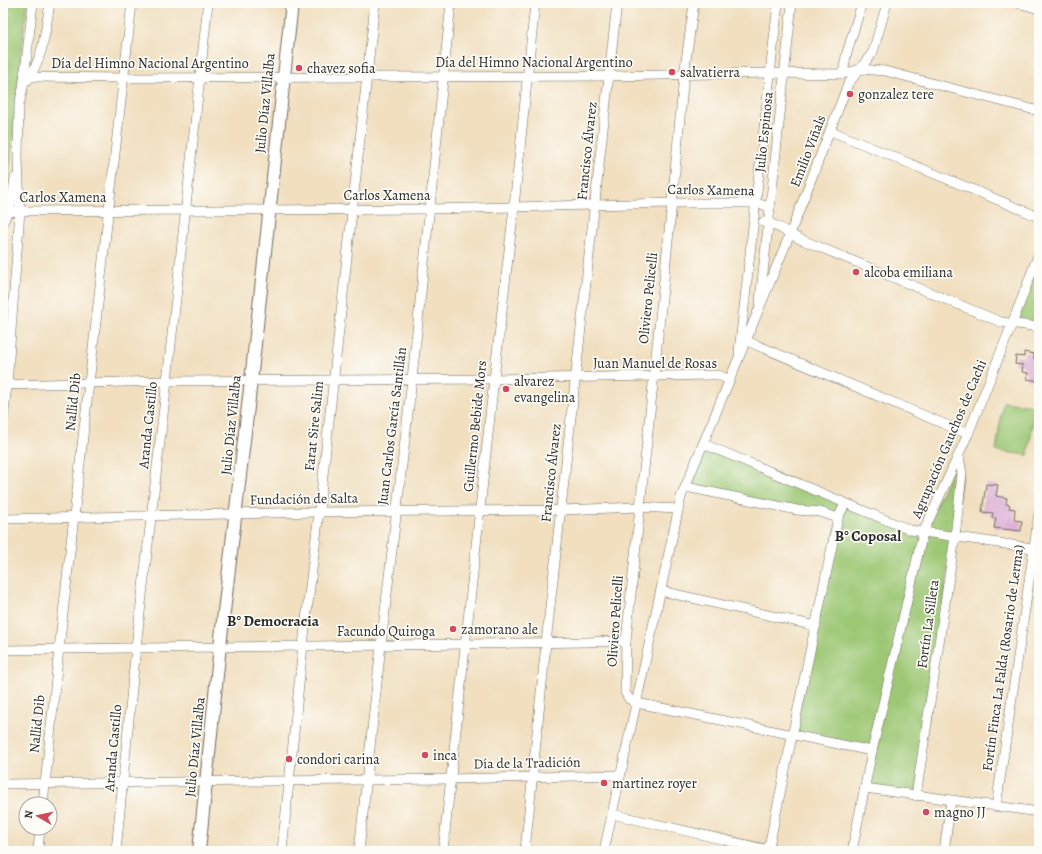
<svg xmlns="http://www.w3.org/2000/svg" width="1042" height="854" font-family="Alegreya,serif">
  <defs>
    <pattern id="building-hatch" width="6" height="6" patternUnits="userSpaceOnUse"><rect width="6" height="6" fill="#e0b1d8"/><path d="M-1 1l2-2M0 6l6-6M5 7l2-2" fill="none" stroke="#c098ba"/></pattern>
  </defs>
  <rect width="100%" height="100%" fill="#fdfcf7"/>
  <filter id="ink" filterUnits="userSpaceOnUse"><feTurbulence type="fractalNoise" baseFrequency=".025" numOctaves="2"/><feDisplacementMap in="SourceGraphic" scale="8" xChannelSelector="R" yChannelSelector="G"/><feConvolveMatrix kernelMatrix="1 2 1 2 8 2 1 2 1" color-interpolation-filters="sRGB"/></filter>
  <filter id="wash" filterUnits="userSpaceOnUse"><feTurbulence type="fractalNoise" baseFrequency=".012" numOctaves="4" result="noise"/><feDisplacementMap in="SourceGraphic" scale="16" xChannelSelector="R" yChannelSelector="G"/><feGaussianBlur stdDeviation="0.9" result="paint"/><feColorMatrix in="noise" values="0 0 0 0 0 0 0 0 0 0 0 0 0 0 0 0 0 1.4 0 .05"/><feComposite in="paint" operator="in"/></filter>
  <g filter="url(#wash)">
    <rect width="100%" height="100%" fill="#f1dfc0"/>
    <!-- green -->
    <g fill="#9dc774" stroke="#647950">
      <path d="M3,3H27L7,196L3,197Z"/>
      <path d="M1039,255V327L1012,324Z"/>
      <path d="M1003,402L1035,406L1028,455L996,451Z"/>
      <path d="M704,444L923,533L959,456L962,474L916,796L865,788L872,751L794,735L838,518L686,487Z"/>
    </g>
    <g id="blocks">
      <!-- building -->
      <g fill="url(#building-hatch)">
        <path d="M1024,352L1034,354V359L1039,360V381L1027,379L1028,373L1022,372L1023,365L1015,364L1016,356L1024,357Z"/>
        <path d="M986,484L998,485L996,496L1007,498L1006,504L1010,505L1009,508L1015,509L1014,520L1022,521L1021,531L994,528L996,518H992L993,513L982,512Z"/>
      </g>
    </g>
  </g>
  <g filter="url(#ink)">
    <use href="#blocks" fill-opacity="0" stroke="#706a5f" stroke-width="1"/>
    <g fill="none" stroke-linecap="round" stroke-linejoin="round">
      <defs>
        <g id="street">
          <path d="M694,3L684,75L672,203L626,641L625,692L629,699L637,703L872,751"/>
          <path d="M1018,3L1039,9"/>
          <path d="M24,73L34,77L123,78L609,76L769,73L843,74L860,69L885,71L1039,111"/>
          <path d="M843,74L846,56L862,3"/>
          <path d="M28,80C44,55 45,32 50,3"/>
          <path d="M831,131L1039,217"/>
          <path d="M3,212L20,211L430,209L672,203H756L770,207"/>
          <path d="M763,222C778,224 787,233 800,239L1001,322L1039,327"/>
          <path d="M3,223L11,204L15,178"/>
          <path d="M760,301L792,3"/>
          <path d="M747,341L968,434"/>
          <path d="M739,352L778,3"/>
          <path d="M3,385L167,381L494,379L712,375H718L730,380"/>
          <path d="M3,421L7,385L20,211L18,159L19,105L23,88L33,3"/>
          <path d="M704,444L910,530L1039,549"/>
          <path d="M686,487L797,510L820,512L838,518"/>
          <path d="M3,519L319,512L561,510L639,507L678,509"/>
          <path d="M661,591L816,626"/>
          <path d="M3,650C211,646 418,646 626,641"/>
          <path d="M3,784L450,779L620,775"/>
          <path d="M865,788L1039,812"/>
          <path d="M916,796L955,537L962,474L959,456"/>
          <path d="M43,804L59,649L132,3"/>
          <path d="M996,807L1039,513"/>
          <path d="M612,814L769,850"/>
          <path d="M38,851L40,828"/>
          <path d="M116,851L136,647L167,381L208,3"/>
          <path d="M282,851L303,645L319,512L375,3"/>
          <path d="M359,851L381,645L412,379L451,3"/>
          <path d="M443,851L494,379L514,207L535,3"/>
          <path d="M525,851L546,643L617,3"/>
          <path d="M604,851L681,497L790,234L848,84L873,52L887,3"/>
          <path d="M768,851L838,518L845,504"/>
          <path d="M852,851L872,751L923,533L968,434L1012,324L1039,253"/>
          <path d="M944,851L951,801"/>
        </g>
        <path id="secondary" d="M199,851L220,646L251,381L292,3"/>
      </defs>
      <!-- street casing -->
      <use href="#street" stroke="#706a5f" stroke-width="10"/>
      <!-- secondary casing -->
      <use href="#secondary" stroke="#706a5f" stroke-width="14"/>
      <!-- street -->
      <use href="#street" stroke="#fff" stroke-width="9"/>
      <!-- secondary -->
      <use href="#secondary" stroke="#fff" stroke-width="12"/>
    </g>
  </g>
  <!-- markers -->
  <g fill="#d1495b" stroke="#fdfcf7" stroke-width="1.5">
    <circle cx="299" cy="68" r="4"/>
    <circle cx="672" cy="72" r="4"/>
    <circle cx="850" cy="94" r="4"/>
    <circle cx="856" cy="272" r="4"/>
    <circle cx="506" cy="389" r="4"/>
    <circle cx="453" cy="629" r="4"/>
    <circle cx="425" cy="755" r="4"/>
    <circle cx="289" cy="759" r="4"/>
    <circle cx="604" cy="783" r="4"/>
    <circle cx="926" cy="812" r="4"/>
  </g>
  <g text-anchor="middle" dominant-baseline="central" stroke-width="3.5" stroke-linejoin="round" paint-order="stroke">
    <!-- street labels -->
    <g font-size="14" fill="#2b2b2b" stroke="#fdfcf7">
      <text x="534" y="62">Día del Himno Nacional Argentino</text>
      <text x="150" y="63">Día del Himno Nacional Argentino</text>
      <text transform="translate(265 103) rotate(-84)">Julio Díaz Villalba</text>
      <text transform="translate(764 132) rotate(-84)">Julio Espinosa</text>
      <text transform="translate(587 151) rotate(-84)">Francisco Álvarez</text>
      <text transform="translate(808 151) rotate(-69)">Emilio Viñals</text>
      <text transform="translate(711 190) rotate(1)">Carlos Xamena</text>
      <text x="387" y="195">Carlos Xamena</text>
      <text x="63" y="197">Carlos Xamena</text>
      <text transform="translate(648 298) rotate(-84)">Oliviero Pelicelli</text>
      <text x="655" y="363">Juan Manuel de Rosas</text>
      <text transform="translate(73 402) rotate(-84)">Nallid Dib</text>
      <text transform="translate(148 425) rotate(-84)">Aranda Castillo</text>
      <text transform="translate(231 425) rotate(-84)">Julio Díaz Villalba</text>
      <text transform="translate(314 426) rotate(-84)">Farat Sire Salim</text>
      <text transform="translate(392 426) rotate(-83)">Juan Carlos García Santillán</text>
      <text transform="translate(475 426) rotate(-84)">Guillermo Bebide Mors</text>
      <text transform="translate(949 439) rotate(-67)">Agrupación Gauchos de Cachi</text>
      <text transform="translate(551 473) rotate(-84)">Francisco Álvarez</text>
      <text transform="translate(304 499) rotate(-1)">Fundación de Salta</text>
      <text transform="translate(615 621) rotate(-86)">Oliviero Pelicelli</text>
      <text transform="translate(928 624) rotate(-82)">Fortín La Silleta</text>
      <text x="386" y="631">Facundo Quiroga</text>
      <text transform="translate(1003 658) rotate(-82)">Fortín Finca La Falda (Rosario de Lerma)</text>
      <text transform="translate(37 724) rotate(-84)">Nallid Dib</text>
      <text transform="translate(195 747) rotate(-84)">Julio Díaz Villalba</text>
      <text transform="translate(113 748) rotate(-85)">Aranda Castillo</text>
      <text transform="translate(527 763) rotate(-1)">Día de la Tradición</text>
    </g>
    <!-- poi labels -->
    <g font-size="14" fill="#2b2b2b" stroke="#fdfcf7" text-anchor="start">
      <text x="307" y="68">chavez sofia</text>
      <text x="680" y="72">salvatierra</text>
      <text x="858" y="94">gonzalez tere</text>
      <text x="864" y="272">alcoba emiliana</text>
      <text x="514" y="381">alvarez<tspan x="514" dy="16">evangelina</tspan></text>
      <text x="461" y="629">zamorano ale</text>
      <text x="433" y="755">inca</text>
      <text x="297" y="759">condori carina</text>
      <text x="612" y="783">martinez royer</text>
      <text x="934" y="812">magno JJ</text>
    </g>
    <!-- neighbourhood labels -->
    <g font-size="15" font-weight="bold" fill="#2b2b2b" stroke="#fdfcf7">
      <text x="868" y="536">B° Coposal</text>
      <text x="273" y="621">B° Democracia</text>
    </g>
  </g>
  <!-- margin -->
  <rect width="1042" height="854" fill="none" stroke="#fdfcf7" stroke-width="16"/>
  <!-- north arrow -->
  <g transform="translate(38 816) rotate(279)"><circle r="19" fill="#fdfcf7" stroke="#a9a8a5"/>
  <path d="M0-3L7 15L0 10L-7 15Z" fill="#d1495b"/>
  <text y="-6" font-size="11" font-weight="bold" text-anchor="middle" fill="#2b2b2b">N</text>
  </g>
</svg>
